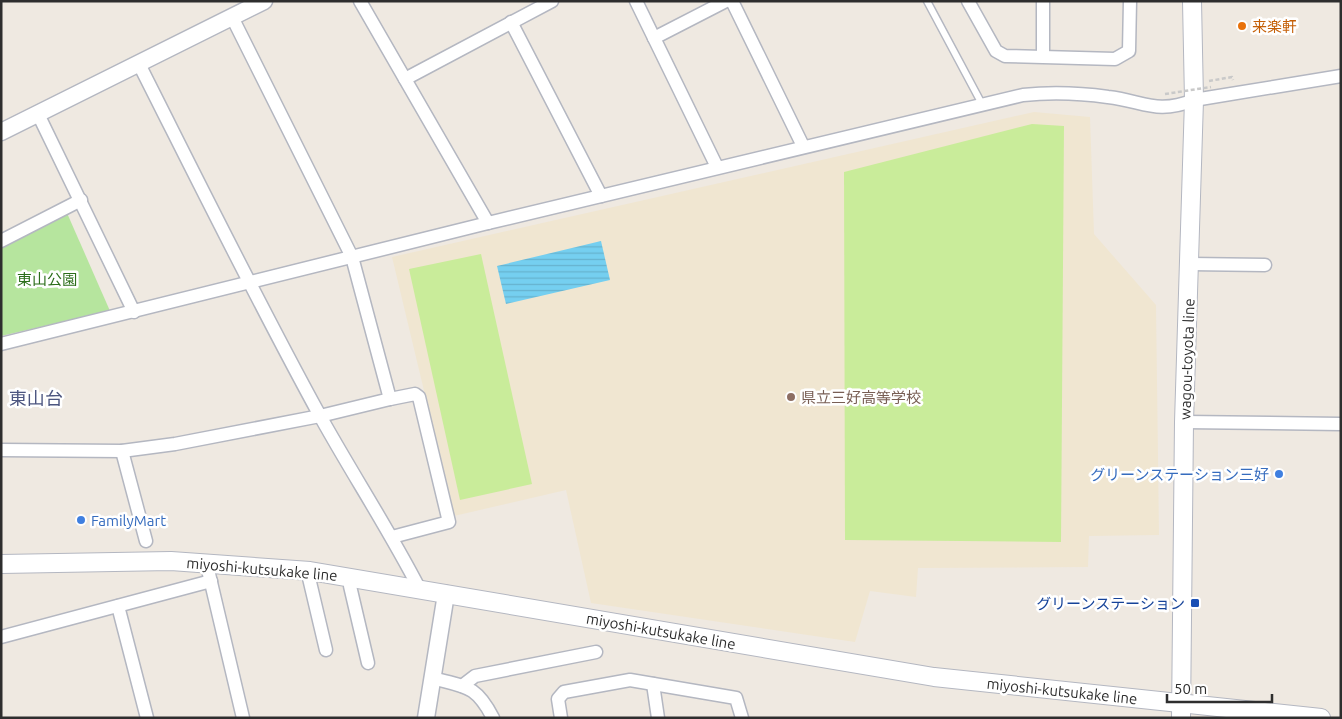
<svg xmlns="http://www.w3.org/2000/svg" width="1342" height="719" font-family="Ubuntu,'Noto Sans JP',sans-serif">
  <defs>
    <pattern id="water-rules" width="6" height="5" patternUnits="userSpaceOnUse" patternTransform="scale(1.25)"><rect width="6" height="5" fill="#75cff0"/><path d="M0 2.5h6" fill="none" stroke="#66b2ce"/></pattern>
  </defs>
  <rect width="100%" height="100%" fill="#efe9e1"/>
  <!-- education -->
  <path fill="#f0e6d1" d="M1034,112L1090,117L1094,234L1156,305L1159,535L1089,536L1088,567L918,568L916,597L870,591L855,642L591,603L566,490L454,516L392,257Z"/>
  <!-- park -->
  <path fill="#b6e59e" d="M67,213L110,311L1,336V248Z"/>
  <!-- pitch -->
  <g fill="#c9ec9a">
    <path d="M1032,124L1064,126L1061,542L845,540L844,172Z"/>
    <path d="M481,254L532,484L460,500L409,269Z"/>
  </g>
  <!-- water -->
  <path fill="url(#water-rules)" d="M601,241L610,280L506,304L497,266Z"/>
  <g fill="none" stroke-linecap="round" stroke-linejoin="round">
    <defs>
      <path id="service" d="M927,1L982,104"/>
      <g id="minor">
        <path d="M360,1L488,223"/>
        <path d="M636,1L717,167"/>
        <path d="M732,1L803,146"/>
        <path d="M968,1L996,51L1005,56L1115,59L1129,51L1130,1"/>
        <path d="M1043,1V56"/>
        <path d="M511,22L601,196"/>
        <path d="M654,38L726,1"/>
        <path d="M139,64C198,181 256,299 319,414C351,472 388,528 419,588"/>
        <path d="M405,79L552,1"/>
        <path d="M38,114L134,312"/>
        <path d="M1,241L81,200"/>
        <path d="M1190,264L1265,265"/>
        <path d="M1,344L488,223L1023,95C1052,92 1079,93 1108,97C1144,101 1156,115 1194,100L1341,76"/>
        <path d="M390,399L415,394L419,397L449,522L392,537"/>
        <path d="M1184,422L1341,424"/>
        <path d="M1,450L122,451L175,444L320,416L390,399L352,257L232,17"/>
        <path d="M122,451L146,541"/>
        <path d="M310,571L309,578L326,650"/>
        <path d="M209,574L243,718"/>
        <path d="M353,578L350,586L368,663"/>
        <path d="M118,606L147,718"/>
        <path d="M1,637L211,581"/>
        <path d="M432,678C466,687 476,685 493,718"/>
        <path d="M653,684L658,718"/>
        <path d="M462,686L475,676L596,652"/>
        <path d="M561,718L558,699L564,692L630,680L736,698L742,718"/>
      </g>
      <g id="tertiary">
        <path d="M1,132L264,1"/>
        <path d="M426,718L446,594"/>
      </g>
      <g id="secondary">
        <path d="M1,564L171,561L310,571L934,677L1321,718"/>
        <path d="M1181,718L1184,422L1194,100L1192,1"/>
      </g>
    </defs>
    <!-- service casing -->
    <use href="#service" stroke="#b4b7c1" stroke-width="9"/>
    <!-- minor casing -->
    <use href="#minor" stroke="#b4b7c1" stroke-width="15"/>
    <!-- tertiary casing -->
    <use href="#tertiary" stroke="#b4b7c1" stroke-width="19"/>
    <!-- secondary casing -->
    <use href="#secondary" stroke="#b4b7c1" stroke-width="20"/>
    <!-- path -->
    <path stroke="#c9c9c9" stroke-width="2.5" stroke-dasharray="4 2.5" stroke-linecap="butt" d="M1209,81L1232,77L1233,80"/>
    <!-- service -->
    <use href="#service" stroke="#fff" stroke-width="6"/>
    <!-- minor -->
    <use href="#minor" stroke="#fff" stroke-width="12"/>
    <!-- tertiary -->
    <use href="#tertiary" stroke="#fff" stroke-width="16"/>
    <!-- secondary -->
    <use href="#secondary" stroke="#fff" stroke-width="18"/>
    <!-- path-bridge -->
    <path stroke="#c9c9c9" stroke-width="2.5" stroke-dasharray="4 2.5" stroke-linecap="butt" d="M1165,94L1211,87"/>
  </g>
  <!-- markers -->
  <circle fill="#e8710a" stroke="#fff" stroke-width="2" cx="1242" cy="26" r="5"/>
  <circle fill="#8d6e63" stroke="#fff" stroke-width="2" cx="791" cy="397" r="5"/>
  <g fill="#3f7fe0" stroke="#fff" stroke-width="2">
    <circle cx="1279" cy="474" r="5"/>
    <circle cx="81" cy="520" r="5"/>
  </g>
  <rect fill="#1a4fb4" stroke="#fff" stroke-width="2" x="1190" y="598" width="10" height="10" rx="2.5"/>
  <g text-anchor="middle" dominant-baseline="central" stroke-width="5" stroke-linejoin="round" paint-order="stroke">
    <!-- food labels -->
    <g font-size="15" fill="#c56008" stroke="#fff" text-anchor="start">
      <text x="1252" y="26">来楽軒</text>
    </g>
    <!-- park labels -->
    <g font-size="15" fill="#2c6e1b" stroke="#fff">
      <text x="47" y="279">東山公園</text>
    </g>
    <!-- street labels -->
    <g font-size="15" fill="#2e2e2e" stroke="#fff">
      <text transform="translate(1187 359) rotate(-88)">wagou-toyota line</text>
      <text transform="translate(262 569) rotate(5)">miyoshi-kutsukake line</text>
      <text transform="translate(661 631) rotate(10)">miyoshi-kutsukake line</text>
      <text transform="translate(1062 691) rotate(6)">miyoshi-kutsukake line</text>
    </g>
    <!-- education labels -->
    <g font-size="15" fill="#785e54" stroke="#fff" text-anchor="start">
      <text x="801" y="397">県立三好高等学校</text>
    </g>
    <!-- shop labels -->
    <g font-size="15" fill="#366cbe" stroke="#fff" text-anchor="end">
      <text x="1269" y="474">グリーンステーション三好</text>
      <text x="91" y="520" text-anchor="start">FamilyMart</text>
    </g>
    <!-- transit labels -->
    <g font-size="15" fill="#164399" stroke="#fff" text-anchor="end">
      <text x="1185" y="603">グリーンステーション</text>
    </g>
    <!-- quarter labels -->
    <g font-size="18" fill="#4d5680" stroke="#fff">
      <text x="36" y="398">東山台</text>
    </g>
  </g>
  <!-- border -->
  <rect width="1342" height="719" fill="none" stroke="#2e2e2e" stroke-width="5"/>
  <!-- scale -->
  <path d="M1167 694v8h105v-8" fill="none" stroke="#2e2e2e" stroke-width="2.5"/>
  <text x="1174" y="694" font-size="15" fill="#2e2e2e" stroke="#ffffff" stroke-width="4" paint-order="stroke">50 m</text>
</svg>
